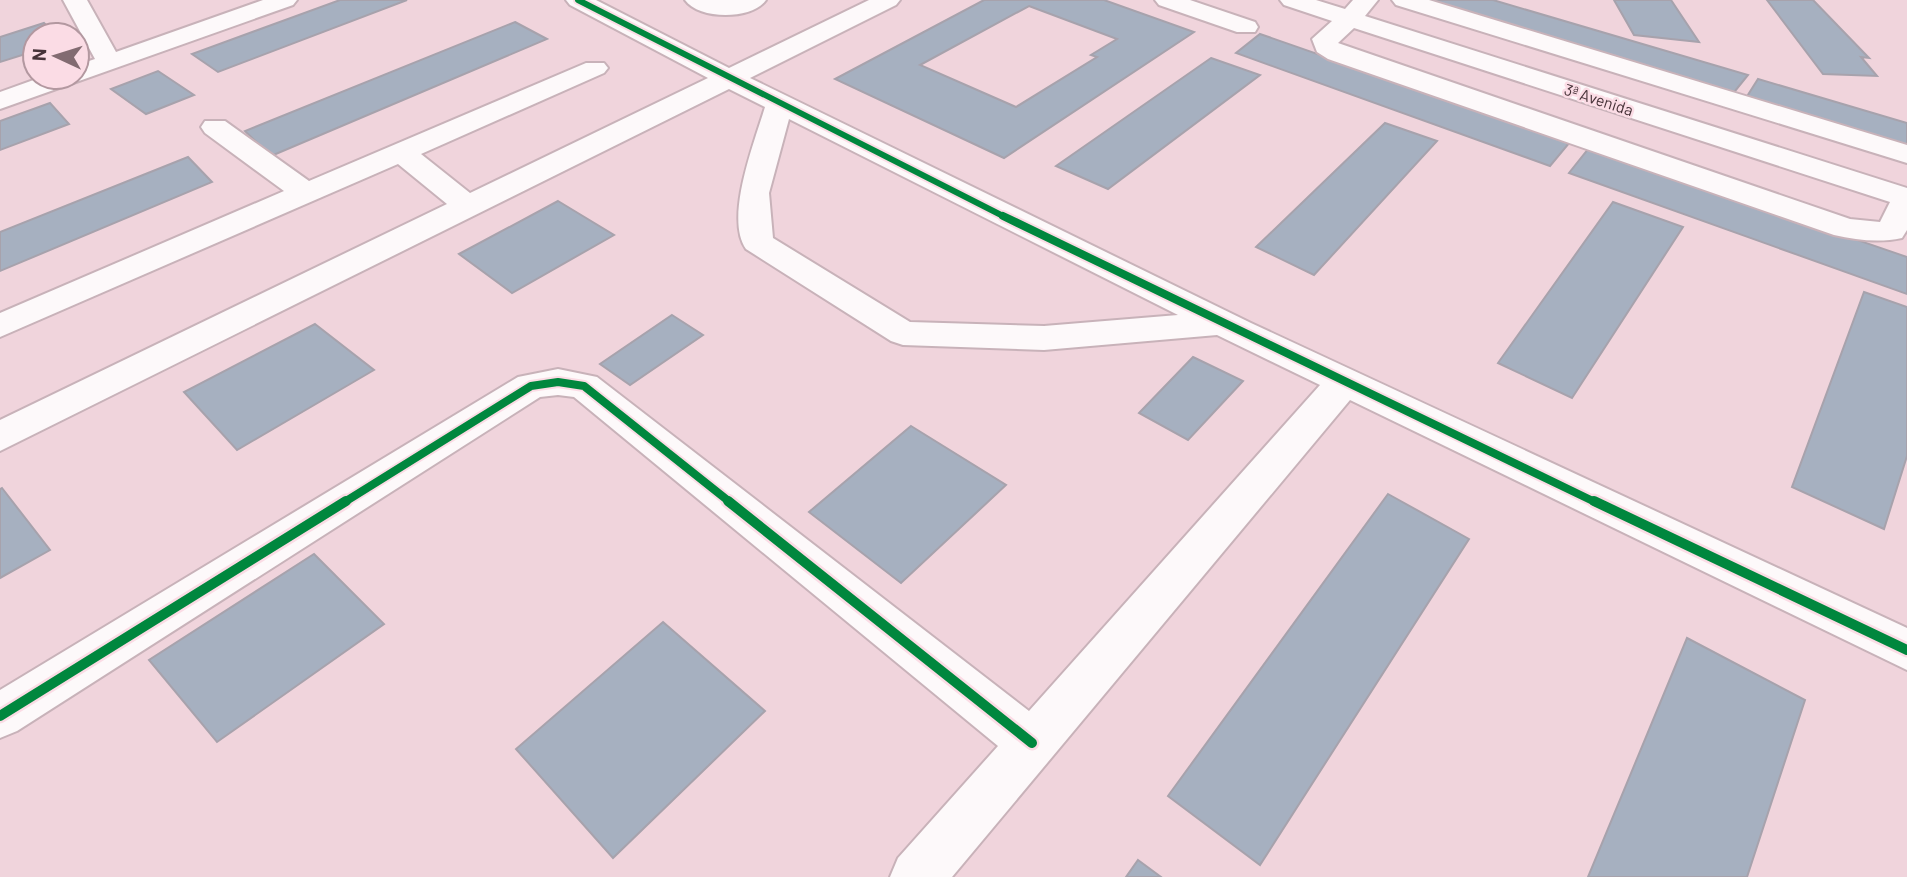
<svg xmlns="http://www.w3.org/2000/svg" width="1907" height="877" font-family="Barlow,sans-serif">
  <rect width="100%" height="100%" fill="#f0d4dc"/>
  <!-- building -->
  <g fill="#a6b0c0" stroke="#a7a2ac" stroke-width="2" fill-rule="evenodd">
    <path d="M340,0H407L218,72L192,54Z"/>
    <path d="M984,0H1104L1194,32L1004,158L835,79ZM1029,6L1117,39L1091,55L1097,57L1016,107L920,65Z"/>
    <path d="M1421,0H1493L1748,75L1731,96Z"/>
    <path d="M1614,0H1671L1699,42L1634,35Z"/>
    <path d="M1767,0H1813L1869,58L1861,57L1877,76L1823,74Z"/>
    <path d="M515,22L547,39L271,156L245,131Z"/>
    <path d="M44,23L56,35H35V51L0,62V37Z"/>
    <path d="M1260,34L1570,142L1550,166L1236,53Z"/>
    <path d="M1211,58L1260,75L1108,189L1056,166Z"/>
    <path d="M158,71L194,95L146,114L111,89Z"/>
    <path d="M1758,79L1907,123V148L1746,98Z"/>
    <path d="M50,103L69,124L0,150V121Z"/>
    <path d="M1385,123L1437,141L1314,275L1256,247Z"/>
    <path d="M1589,148L1907,257V294L1569,173Z"/>
    <path d="M188,157L212,182L0,271V232Z"/>
    <path d="M558,201L614,235L512,293L459,254Z"/>
    <path d="M1613,202L1683,227L1572,398L1498,363Z"/>
    <path d="M1864,292L1907,307V456L1884,529L1792,487Z"/>
    <path d="M672,315L703,335L630,385L600,364Z"/>
    <path d="M315,324L374,370L237,450L184,392Z"/>
    <path d="M1193,357L1243,381L1188,440L1139,413Z"/>
    <path d="M911,426L1006,485L901,583L809,512Z"/>
    <path d="M2,488L50,550L0,578V489Z"/>
    <path d="M1388,494L1469,539L1260,865L1168,796Z"/>
    <path d="M314,554L384,624L217,742L149,660Z"/>
    <path d="M663,622L765,711L613,858L516,749Z"/>
    <path d="M1687,638L1805,700L1747,877H1588Z"/>
    <path d="M1138,860L1161,877H1126Z"/>
  </g>
  <g fill="none" stroke-linecap="round" stroke-linejoin="round">
    <defs>
      <g id="minor">
        <path d="M63,0H87L116,52L263,0H297L293,5L0,109V92L42,77H77V65L95,59Z"/>
        <path d="M566,0H596L729,68L869,0H900L896,5L750,78L1251,323L1907,628V670L1350,400L952,877H890L898,858L998,746L574,397L558,395L540,397L17,731L0,738V690L518,377L558,369L597,377L1029,711L1320,385L1217,335L1044,350L903,345L891,341L746,249C724,218 755,141 765,107L729,89L0,451V420L447,204L398,164L0,337V313L284,191L205,133L201,127L205,121H225L309,181L586,63H604L608,68L604,73L421,154L470,193L708,78L570,5ZM789,119L1178,315L1044,326L910,322L773,238L769,193Z"/>
        <path d="M685,0H766C752,20 699,20 685,0Z"/>
        <path d="M1155,0H1190L1255,22L1258,27L1255,32H1237L1159,5Z"/>
        <path d="M1280,0H1316L1345,9L1353,0H1378L1365,16L1907,188V230L1902,238C1879,243 1857,240 1834,235L1328,59L1317,52L1312,39L1332,21L1284,5ZM1354,28L1890,202L1880,222L1850,219L1338,43Z"/>
        <path d="M1392,0H1429L1907,145V163L1396,5Z"/>
      </g>
    </defs>
    <!-- minor casing -->
    <use href="#minor" stroke="#c8b2b9" stroke-width="4"/>
    <!-- minor -->
    <use href="#minor" fill="#fdf9fa" fill-rule="evenodd"/>
    <defs>
      <path id="cycleway-far2" d="M578,0L1007,218"/>
      <g id="cycleway-far1">
        <path d="M1003,216L1597,503"/>
        <path d="M343,503L531,386L558,382L584,386L731,503"/>
      </g>
      <g id="cycleway">
        <path d="M728,501L1032,743"/>
        <path d="M1594,501L1907,650"/>
        <path d="M0,716L346,501"/>
      </g>
    </defs>
    <!-- cycleway-far2 casing -->
    <use href="#cycleway-far2" stroke="#fbdce5" stroke-width="10"/>
    <!-- cycleway-far1 casing -->
    <use href="#cycleway-far1" stroke="#fbdce5" stroke-width="12"/>
    <!-- cycleway casing -->
    <use href="#cycleway" stroke="#fbdce5" stroke-width="15"/>
    <!-- cycleway-far2 -->
    <use href="#cycleway-far2" stroke="#00873e" stroke-width="6"/>
    <!-- cycleway-far1 -->
    <use href="#cycleway-far1" stroke="#00873e" stroke-width="8"/>
    <!-- cycleway -->
    <use href="#cycleway" stroke="#00873e" stroke-width="10"/>
  </g>
  <g text-anchor="middle" dominant-baseline="central" stroke-width="5" stroke-linejoin="round" paint-order="stroke">
    <!-- far-street labels -->
    <g font-size="16" fill="#463238" stroke="#fbdce5">
      <text transform="translate(1599 99) rotate(18)">3ª Avenida</text>
    </g>
  </g>
  <!-- north arrow -->
  <g transform="translate(56 56) rotate(274)"><circle r="33" fill="#fbdce5" stroke="#b398a0" stroke-width="2"/>
  <path d="M0-5L12 26L0 18L-12 26Z" fill="#826b71"/>
  <text y="-10" font-size="19" font-weight="bold" text-anchor="middle" fill="#463238">N</text>
  </g>
</svg>
